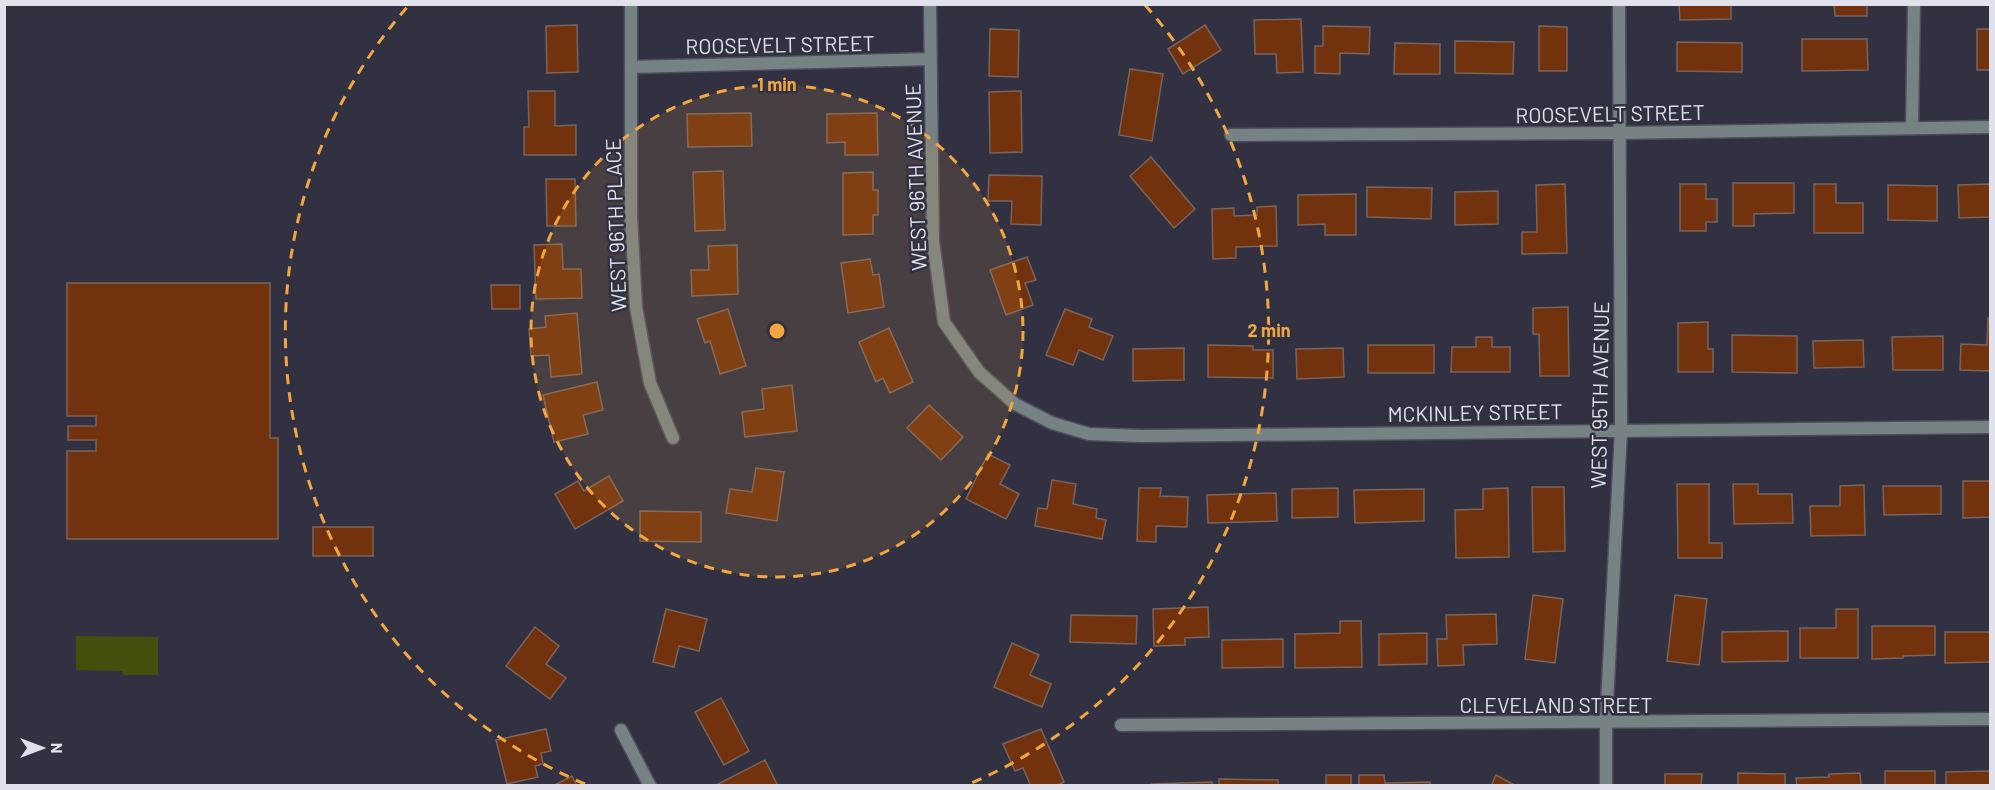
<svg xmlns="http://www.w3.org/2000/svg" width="1995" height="790" font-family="Barlow,sans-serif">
  <rect width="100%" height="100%" fill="#313142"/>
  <!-- green -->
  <path fill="#42500e" d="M76,636L158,637V675H123L122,671L76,670Z"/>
  <!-- building -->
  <g fill="#72320e" stroke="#79645b" stroke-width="1.5">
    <path d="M1679,4H1731V19L1680,20Z"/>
    <path d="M1834,4H1867V16H1835Z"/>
    <path d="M1301,19L1303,72L1277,73L1276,54H1255L1254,20Z"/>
    <path d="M577,25L578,72L547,73L546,26Z"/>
    <path d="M1205,25L1221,50L1183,74L1168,49Z"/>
    <path d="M1323,26L1370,27L1369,54L1340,53V74L1315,73V46H1323Z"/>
    <path d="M1539,26L1567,27V71H1539Z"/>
    <path d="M990,29L1019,30L1018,77L989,76Z"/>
    <rect x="1977" y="29" width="13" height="41"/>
    <path d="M1802,39H1867L1868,70L1802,71Z"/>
    <path d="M1455,41L1514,42L1513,74L1455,73Z"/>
    <path d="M1677,42L1742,43V72L1677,71Z"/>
    <path d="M1395,43L1440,44V74H1394Z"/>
    <path d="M1130,69L1163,74L1152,141L1119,135Z"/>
    <path d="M528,91H555V126L576,125V155H524V127H529Z"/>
    <path d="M1021,91L1022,152L990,153L989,92Z"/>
    <path d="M751,113L752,146L688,147L687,114Z"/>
    <path d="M877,113L878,155H845V142L827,143V114Z"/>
    <path d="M1151,157L1195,209L1174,228L1130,176Z"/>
    <path d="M723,171L725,230L695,231L693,172Z"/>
    <path d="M873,172V190H878V215H873V234L843,235V173Z"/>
    <path d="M989,175L1042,176L1041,225L1011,224L1012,201H988Z"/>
    <path d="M546,179H575L576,226H547Z"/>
    <path d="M1733,183H1794V213L1754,214V226H1733Z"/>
    <path d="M1565,184L1567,253L1522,254V232H1537L1536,185Z"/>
    <path d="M1680,184H1706V199H1717V222H1706V231H1680Z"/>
    <path d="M1814,184H1836V203H1863V233H1814Z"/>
    <path d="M1990,184V217L1959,218L1958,185Z"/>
    <path d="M1888,185L1937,186V221L1888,220Z"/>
    <path d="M1367,187L1432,188L1431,219L1367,217Z"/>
    <path d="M1498,191V224L1455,225V192Z"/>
    <path d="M1356,194V235H1325V224L1298,225V195Z"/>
    <path d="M1276,206L1277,246L1236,247V258L1213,259L1212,209L1234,208V216L1257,215V207Z"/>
    <path d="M562,244L563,269H581L582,298L536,299L534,245Z"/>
    <path d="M737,245L738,294L692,296L691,270H709L708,246Z"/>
    <path d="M1027,257L1036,280L1025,283L1033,305L1006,315L990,270Z"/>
    <path d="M870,259L873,275L879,274L884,307L848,313L841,263Z"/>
    <path d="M67,283H270V438H278V539H67V451H96V440H68V426H96V416H67Z"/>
    <path d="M491,285H520V309H492Z"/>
    <path d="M1568,307L1569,376H1540L1539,334H1533V308Z"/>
    <path d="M728,309L746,366L720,374L710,341L705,343L697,319Z"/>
    <path d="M1065,309L1092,319L1089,327L1113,336L1103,360L1079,350L1073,365L1046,355Z"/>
    <path d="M577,313L582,374L551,377L549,355L531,356L529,329L546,327L545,316Z"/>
    <path d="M1988,318H1990V371L1960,370L1961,344L1987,345Z"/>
    <path d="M1708,322V349H1713V372H1678V323Z"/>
    <path d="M889,328L913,382L890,393L883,378L876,382L859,342Z"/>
    <path d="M1732,335L1797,336V373L1732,372Z"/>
    <path d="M1943,336V370H1893L1892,337Z"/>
    <path d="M1476,337H1492V347H1510V372H1451L1452,347H1476Z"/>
    <path d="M1863,340L1864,367L1814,368L1813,341Z"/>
    <path d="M1208,345L1253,346V350H1273V378L1208,377Z"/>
    <rect x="1368" y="345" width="66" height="28"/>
    <path d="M1184,348V380L1133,381V349Z"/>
    <path d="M1343,348L1344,377L1297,379L1296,349Z"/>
    <path d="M597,382L603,410L583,415L588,434L554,442L543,395Z"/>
    <path d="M792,385L797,431L745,437L742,412L764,409L762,389Z"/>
    <path d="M929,405L963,437L941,460L907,428Z"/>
    <path d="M988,454L1010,465L1000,484L1019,494L1006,519L966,499Z"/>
    <path d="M756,468L784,472L777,521L726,513L730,489L752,492Z"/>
    <path d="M609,476L623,501L575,529L555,494L578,481L584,491Z"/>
    <path d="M1052,480L1076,484L1073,504L1097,509L1096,518L1106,520L1102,539L1035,526L1038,508L1047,509Z"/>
    <path d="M1963,481H1990V517L1963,518Z"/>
    <path d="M1677,484H1709V543H1722V558H1678Z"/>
    <path d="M1733,484H1758V494H1792L1793,523L1734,524Z"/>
    <path d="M1864,485L1865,535L1811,536L1810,506H1840V486Z"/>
    <path d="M1883,486H1941V514L1884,515Z"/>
    <path d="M1532,487H1564L1565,551L1533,552Z"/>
    <path d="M1139,488H1161L1160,496L1188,497L1187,527L1156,526V542L1137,541Z"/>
    <path d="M1338,488V517L1292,518V489Z"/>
    <path d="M1508,488L1509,557L1456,558L1455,510L1483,509V489Z"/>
    <path d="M1424,489V521L1355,523L1354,490Z"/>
    <path d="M1276,493L1277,521L1208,523L1207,495Z"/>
    <path d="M640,511L701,512V542L640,541Z"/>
    <rect x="313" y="527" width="60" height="29"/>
    <path d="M1533,595L1563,599L1555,663L1525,659Z"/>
    <path d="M1675,595L1707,599L1699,665L1667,661Z"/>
    <path d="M1208,607L1209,637L1185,638V645L1154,646L1153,609Z"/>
    <path d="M666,609L707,619L699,651L679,646L674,667L653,662Z"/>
    <path d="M1836,609H1858V658H1800V628H1836Z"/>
    <path d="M1496,614L1497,644L1463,645L1464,665L1438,666L1437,639H1447L1446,615Z"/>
    <path d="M1071,615L1137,616L1136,644L1070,642Z"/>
    <path d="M1340,621H1361L1362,667L1295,668V634L1340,633Z"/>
    <path d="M1872,626H1935V655L1903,656V658L1872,659Z"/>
    <path d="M535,627L559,646L546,664L566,678L550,699L506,666Z"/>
    <path d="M1788,631V661L1722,662V632Z"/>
    <path d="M1945,632H1990V662L1945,663Z"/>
    <path d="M1427,633V664L1379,665V634Z"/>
    <path d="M1283,639V667L1222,668V640Z"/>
    <path d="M1012,643L1039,655L1030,675L1051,684L1042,707L994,687Z"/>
    <path d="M721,698L749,751L724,765L695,712Z"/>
    <path d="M546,729L551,751L541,753L543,764L535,766L538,777L507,784L496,740Z"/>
    <path d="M1041,729L1064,782L1056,786H1031L1023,768L1015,771L1003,744Z"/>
    <path d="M765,760L778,786H719L718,784Z"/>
    <rect x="1885" y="771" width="50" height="15"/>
    <path d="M1990,771V786H1946V772Z"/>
    <path d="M1738,773L1785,774V786H1738Z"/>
    <path d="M1860,773L1861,786H1797L1796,778L1829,777V774Z"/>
    <path d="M1665,774H1702L1701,786H1665Z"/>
    <rect x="1326" y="775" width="25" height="11"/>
    <path d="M1359,775H1384L1385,783L1430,782V786H1359Z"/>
    <path d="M1496,775L1516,786H1491Z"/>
    <path d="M572,776L577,786H553Z"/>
    <path d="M1219,779L1278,780V786H1219Z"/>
    <path d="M1212,782L1213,786H1152V784Z"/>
  </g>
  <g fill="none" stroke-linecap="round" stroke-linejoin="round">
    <defs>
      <g id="minor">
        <path d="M631,4V215L636,307L650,383L673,438"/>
        <path d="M930,4L933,241L944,322L979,372L1015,404L1052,423L1089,434L1142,436L1990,427"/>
        <path d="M631,67L930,59"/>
        <path d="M1912,128L1914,4"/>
        <path d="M1231,135L1619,133L1990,127"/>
        <path d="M1121,725L1990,719"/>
        <path d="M621,730L650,786"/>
        <path d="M1606,786V723L1621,430L1619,4"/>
      </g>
    </defs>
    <!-- minor casing -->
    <use href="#minor" stroke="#4d4d5d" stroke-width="15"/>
    <!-- minor -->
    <use href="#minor" stroke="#778284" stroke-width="12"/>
  </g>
  <!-- distance rings -->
  <circle cx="777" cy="331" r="246" fill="#f1a640" fill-opacity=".12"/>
  <g fill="none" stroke="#f1a640" stroke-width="3" stroke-dasharray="10 8">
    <circle cx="777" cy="331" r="246"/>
    <path d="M585 784A492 492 0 0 1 409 5M1145 5A492 492 0 0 1 969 784"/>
  </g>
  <g text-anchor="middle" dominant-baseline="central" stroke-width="5" stroke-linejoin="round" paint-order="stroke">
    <!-- street labels -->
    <g font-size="21" fill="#e1e1ec" stroke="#313142">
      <text transform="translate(780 44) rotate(-1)">ROOSEVELT STREET</text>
      <text transform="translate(1610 113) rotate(-1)">ROOSEVELT STREET</text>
      <text transform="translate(915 177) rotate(-92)">WEST 96TH AVENUE</text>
      <text transform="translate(615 225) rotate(-92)">WEST 96TH PLACE</text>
      <text transform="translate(1599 395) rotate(-89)">WEST 95TH AVENUE</text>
      <text transform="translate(1475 412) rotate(-1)">MCKINLEY STREET</text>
      <text x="1556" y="704">CLEVELAND STREET</text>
    </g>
  </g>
  <circle cx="777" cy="331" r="9" fill="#f1a640" stroke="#313142" stroke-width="3"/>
  <g font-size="18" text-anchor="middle" font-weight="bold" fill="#f1a640" stroke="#313142" stroke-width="5" stroke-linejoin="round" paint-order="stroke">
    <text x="777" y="91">1 min</text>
    <text x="1269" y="337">2 min</text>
  </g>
  <!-- border -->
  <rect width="1995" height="790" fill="none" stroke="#e1e1ec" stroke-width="12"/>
  <!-- north arrow -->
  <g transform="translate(42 748) rotate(90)" stroke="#313142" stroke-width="4.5" paint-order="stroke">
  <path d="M0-4.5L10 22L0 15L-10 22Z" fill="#e1e1ec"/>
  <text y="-9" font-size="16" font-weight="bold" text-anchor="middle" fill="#e1e1ec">N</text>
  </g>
</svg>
